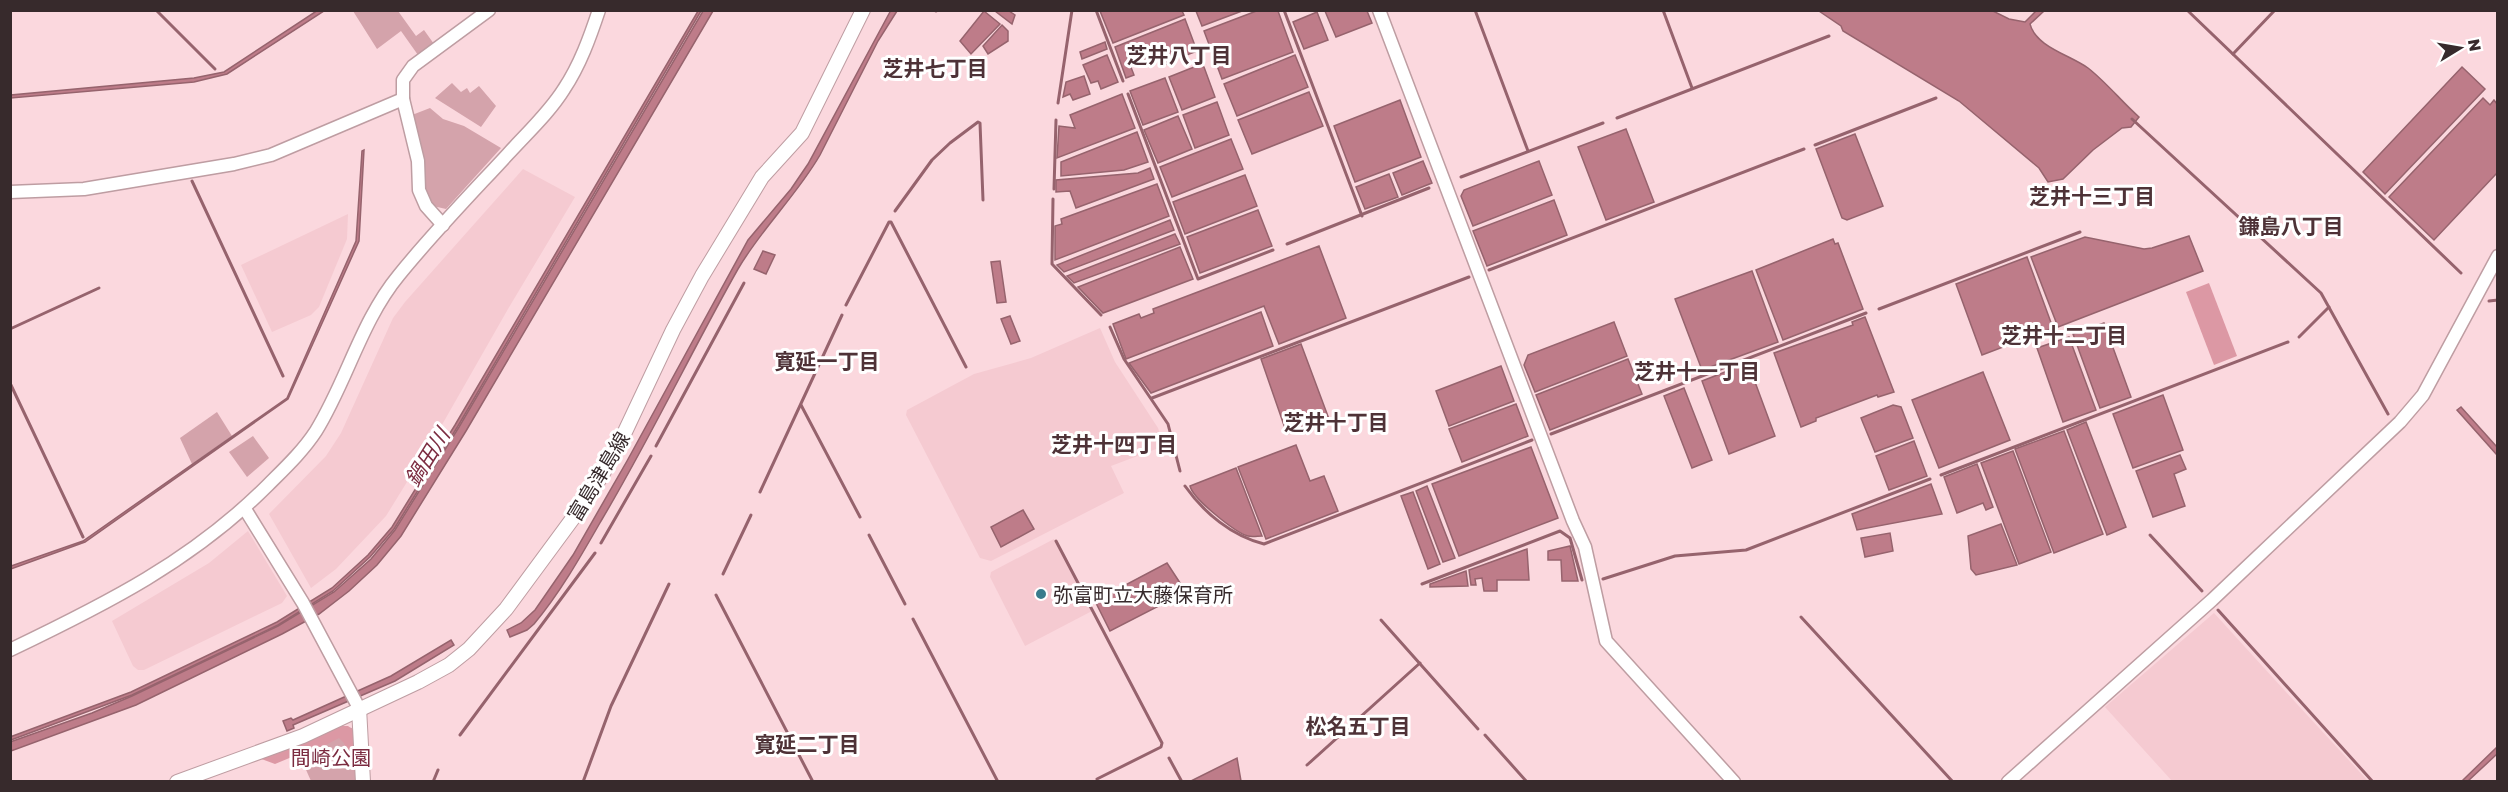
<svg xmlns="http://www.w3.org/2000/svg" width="2508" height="792" font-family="'Golos Text','Noto Sans JP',sans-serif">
  <rect width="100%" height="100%" fill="#fbd8de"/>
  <!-- built -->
  <g fill="#f5cad1">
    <path d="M523,169L575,197L508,309L439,430L386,516L336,569L311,588L269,514L326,456L341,433L393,318L405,302Z"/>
    <path d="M348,214L347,239L319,307L311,315L272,332L241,265Z"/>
    <path d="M1100,328L1115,362L1158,428L1164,446L1111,466L1124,493L991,561L980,558L906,415L907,410L974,374L1031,358Z"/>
    <path d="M248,531L287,596L282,603L144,670H138L133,666L112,621L209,563Z"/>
    <path d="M1054,539L1092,611L1025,646L990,577L991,572Z"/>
    <path d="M2214,613L2307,715L2368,781H2172L2105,707Z"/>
  </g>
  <!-- green -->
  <g fill="#d4a3ab">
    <path d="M353,11H398L416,36L424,30L434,44L418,55L401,31L377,49Z"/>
    <path d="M452,83L461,92L467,88L470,93L479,86L496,106L481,127L435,98Z"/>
    <path d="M430,108L443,119L464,126L501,148L446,209L433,206L427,199L420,140L412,115Z"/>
    <path d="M217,412L232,436L192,464L180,438Z"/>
    <path d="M253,436L269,458L247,477L229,452Z"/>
    <path d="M342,726L352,728L358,781H311L295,745Z"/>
  </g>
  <!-- forest -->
  <g fill="#dc98a4">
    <path d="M2209,283L2237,356L2214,365L2186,292Z"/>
    <path d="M342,726H348L356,732L358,755L353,759L347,756L344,743L339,738L322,747H312L306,755L299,754L275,764L256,757Z"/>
  </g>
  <!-- water -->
  <g fill="#be7c89" stroke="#96636d" stroke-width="1.5">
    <path d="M318,10L324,11L227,74L194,82L11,98V95L194,78L224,72Z"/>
    <path d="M891,10L897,11L878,41L820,155C797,195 762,228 738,269C691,352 650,439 601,521C581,556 560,593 534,624L527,630L510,637L507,630L521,623L535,610L573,555L627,461L748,240L791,189L808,164Z"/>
    <path d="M1259,10L1278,11L1293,52L1222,79L1204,31Z"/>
    <path d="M698,11H701L458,426L394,529L370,557L333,591L278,625L132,695L11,740L10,737L131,692L277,622L332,588L368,555L392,527L455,425Z"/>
    <path d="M703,11H713L466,431L401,536L377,565L349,591L319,614L282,634L136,705L11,751L10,742L92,713L132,696L278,626L334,592L371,559L395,530L459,427Z"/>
    <path d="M984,11L1000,24L971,54L960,41Z"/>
    <path d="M995,11H1009L1015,15L1012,24Z"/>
    <path d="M1100,11H1182L1184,15L1113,43Z"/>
    <path d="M1196,11H1242L1202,26Z"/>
    <path d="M1325,11H1367L1372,23L1336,37Z"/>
    <path d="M1819,11H1993L2009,19L2025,22L2036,11H2044L2030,24C2036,47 2070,55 2088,68C2106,82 2122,102 2139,117L2131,127L2122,128L2093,150L2063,179L2048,182L2039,168L1959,101L1843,31L1841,26Z"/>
    <path d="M1317,12L1328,40L1304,49L1293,22Z"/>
    <path d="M1185,19L1197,51L1184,56L1181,47L1171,51L1174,61L1161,66L1157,54L1147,58L1148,62L1143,64L1138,53L1127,57L1134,75L1126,78L1115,47Z"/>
    <path d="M1002,25L1008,31V41L988,54L983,46Z"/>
    <path d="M1105,42L1107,49L1082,59L1080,52Z"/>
    <path d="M1107,55L1118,82L1101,89L1098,81L1091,83L1083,65Z"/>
    <path d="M1295,55L1308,87L1237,116L1224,84Z"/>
    <path d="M1199,65L1204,67L1215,97L1182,110L1169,77Z"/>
    <path d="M2462,67L2485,89L2385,194L2363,172Z"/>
    <path d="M1084,76L1090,94L1073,100L1070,94L1063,97L1066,82Z"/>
    <path d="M1165,78L1178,112L1143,125L1130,91Z"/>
    <path d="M1309,92L1323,126L1252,154L1238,120Z"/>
    <path d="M1122,94L1135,128L1057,158L1059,126L1075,128L1070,115Z"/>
    <path d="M2483,98L2490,105L2494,100L2497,104V173L2434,240L2389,197Z"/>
    <path d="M1400,100L1421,157L1355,182L1334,126Z"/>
    <path d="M1217,102L1229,135L1195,148L1183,115Z"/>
    <path d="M1178,116L1192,149L1158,163L1144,130Z"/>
    <path d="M1626,129L1654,202L1606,220L1578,147Z"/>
    <path d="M1137,132L1148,162L1124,170L1061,176V162Z"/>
    <path d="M1855,134L1883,206L1847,220L1842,218L1816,149Z"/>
    <path d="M1231,139L1243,169L1172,197L1160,167Z"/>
    <path d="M364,150L359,241L288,399L85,542L11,569V566L83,541L287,398L356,241L362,151Z"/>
    <path d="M1423,161L1432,183L1402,195L1393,173Z"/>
    <path d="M1539,161L1552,195L1473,226L1461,196L1464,190Z"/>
    <path d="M1150,168L1154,179L1076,208L1070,191L1056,192V180L1138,173Z"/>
    <path d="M1389,174L1398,197L1365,209L1356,187Z"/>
    <path d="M1245,175L1257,206L1185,234L1173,202Z"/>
    <path d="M1157,184L1169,216L1055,260V226L1062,224L1061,219Z"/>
    <path d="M1554,200L1567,235L1487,266L1473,231Z"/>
    <path d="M1258,210L1272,246L1200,273L1187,237Z"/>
    <path d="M1170,220L1174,230L1064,272L1057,265Z"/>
    <path d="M1175,234L1180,244L1074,283L1067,276Z"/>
    <path d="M2189,236L2203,271L2058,327L2031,257L2085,237L2144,249L2152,248Z"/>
    <path d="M1833,239L1835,244L1838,243L1863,309L1783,340L1756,270Z"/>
    <path d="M1319,246L1346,318L1279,344L1264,306L1126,359L1113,324L1139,314L1141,318L1154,313L1153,309Z"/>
    <path d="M1180,247L1193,279L1103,313L1078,287Z"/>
    <path d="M763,251L775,255L766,274L754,269Z"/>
    <path d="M2027,257L2053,328L1982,355L1956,284Z"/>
    <path d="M1000,261L1006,302L997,303L991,262Z"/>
    <path d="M1752,271L1778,342L1702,370L1675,299Z"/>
    <path d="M1261,312L1273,346L1151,393L1129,363Z"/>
    <path d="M1010,316L1020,341L1011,344L1001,319Z"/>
    <path d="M1865,317L1894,392L1878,397L1877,395L1816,418V421L1801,427L1774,353L1853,325L1852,322Z"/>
    <path d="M1614,322L1627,356L1535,392L1524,365L1528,355Z"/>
    <path d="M2104,323L2131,397L2100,408L2073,334Z"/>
    <path d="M2069,337L2096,410L2063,422L2037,348Z"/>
    <path d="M1301,344L1329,419L1287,434L1261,359Z"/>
    <path d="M1628,359L1642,394L1550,430L1536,395Z"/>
    <path d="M1748,363L1775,436L1729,454L1702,381Z"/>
    <path d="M1501,366L1514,401L1449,426L1436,391Z"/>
    <path d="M1983,372L2010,440L1939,468L1912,400Z"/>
    <path d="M1684,388L1712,460L1692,468L1664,396Z"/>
    <path d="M2163,395L2183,450L2133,468L2113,414Z"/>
    <path d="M1516,404L1528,436L1462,462L1449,429Z"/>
    <path d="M1893,405L1901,407L1913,438L1875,452L1861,418Z"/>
    <path d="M2461,407L2497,447V455L2457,410Z"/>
    <path d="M2086,422L2126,527L2107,535L2067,430Z"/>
    <path d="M2064,431L2103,534L2054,553L2015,449Z"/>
    <path d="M1914,441L1927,476L1889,490L1876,456Z"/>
    <path d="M1296,445L1310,481L1324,476L1338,511L1266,539L1238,467Z"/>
    <path d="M1531,447L1558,518L1459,556L1432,484Z"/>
    <path d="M2013,451L2051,552L2019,564L1981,463Z"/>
    <path d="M2180,455L2186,469L2174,474L2185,506L2153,517L2136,471Z"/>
    <path d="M1977,464L1993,507L1986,510L1983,503L1957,513L1944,477Z"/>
    <path d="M1236,468L1262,536C1258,536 1252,537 1248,536C1236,533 1193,499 1190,486Z"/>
    <path d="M1931,484L1942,514L1857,530L1852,514Z"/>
    <path d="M1427,486L1455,558L1443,562L1416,491Z"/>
    <path d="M1413,492L1440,564L1428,569L1401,496Z"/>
    <path d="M1023,510L1034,529L1001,547L991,527Z"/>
    <path d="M2001,524L2017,565L1976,575L1971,569L1968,536Z"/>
    <path d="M1890,533L1893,551L1865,557L1861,538Z"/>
    <path d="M1570,546L1578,581H1562L1561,560H1548V551Z"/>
    <path d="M1527,549L1529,580H1497V591H1484L1482,578L1475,579L1476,585H1471L1469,570Z"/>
    <path d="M1167,563L1186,592L1110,631L1095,601Z"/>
    <path d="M1466,571L1468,586L1430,587V584Z"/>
    <path d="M451,640L454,645L395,681L293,725L294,728L287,731L283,721L291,718L293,720L391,676Z"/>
    <path d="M2497,747V754L2468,781H2462Z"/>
    <path d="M1237,758L1241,781H1191Z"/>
  </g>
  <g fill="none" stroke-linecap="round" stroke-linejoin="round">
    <!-- stream -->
    <g stroke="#96636d" stroke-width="3">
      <path d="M156,10L215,69"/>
      <path d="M1096,10L1123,81"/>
      <path d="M1284,10L1362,216"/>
      <path d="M1475,10L1528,151"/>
      <path d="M1663,10L1692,88"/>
      <path d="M2187,10L2461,273"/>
      <path d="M936,11V10"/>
      <path d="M2233,54L2275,10"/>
      <path d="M1128,94L1198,279L1273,250"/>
      <path d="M1058,103L1072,10"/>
      <path d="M1617,118L1829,36"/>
      <path d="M2132,119L2321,293L2388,414"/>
      <path d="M1815,145L1936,98"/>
      <path d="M1461,177L1603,123"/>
      <path d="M192,181L283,376"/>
      <path d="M1054,189L1056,120"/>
      <path d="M1053,199L1052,264L1101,315"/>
      <path d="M895,211L932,160L950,143L978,122L980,123L983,200"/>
      <path d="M1287,244L1429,188"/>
      <path d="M1489,270L1804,149"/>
      <path d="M2489,301L2498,300"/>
      <path d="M846,305L889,222H891L966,367"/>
      <path d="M1879,309L2080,232"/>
      <path d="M1110,327L1124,359L1168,424L1180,471"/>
      <path d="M10,329L99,288"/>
      <path d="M2299,337L2329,307"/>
      <path d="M10,383L83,537"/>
      <path d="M1152,398L1469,277"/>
      <path d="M801,405L860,517"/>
      <path d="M1551,434L1866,313"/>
      <path d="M656,446L744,283"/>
      <path d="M1941,475L2288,342"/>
      <path d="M1185,486C1204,513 1232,536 1264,544L1532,440"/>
      <path d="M760,492L842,315"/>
      <path d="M869,535L905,604"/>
      <path d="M2150,535L2202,591"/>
      <path d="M1056,541L1162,743L1161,747L1097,779"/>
      <path d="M601,543L651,456"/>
      <path d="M723,574L751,515"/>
      <path d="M1603,579L1675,556L1746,550L1930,479"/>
      <path d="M1422,584L1560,531L1570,538L1582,580"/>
      <path d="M716,595L813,782"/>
      <path d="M2218,610L2373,782"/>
      <path d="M1801,617L1953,782"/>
      <path d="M913,619L998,782"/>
      <path d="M1381,620L1478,729"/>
      <path d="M460,735L595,553"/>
      <path d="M1485,735L1527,782"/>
      <path d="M1169,758L1182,782"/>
      <path d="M1307,765L1420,663"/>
      <path d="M433,782L438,770"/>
      <path d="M583,782L611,706L669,584"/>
    </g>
    <defs>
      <g id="tertiary">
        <path d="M1379,10L1573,521L1585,547L1606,641L1734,782"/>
        <path d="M10,192L84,189L234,164L271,155L403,99"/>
        <path d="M443,225L426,206L419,190L418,161L403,99V80L413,66L489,10"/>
        <path d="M245,509L303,603L359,708"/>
        <path d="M10,650C106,604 192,561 268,485C285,468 303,451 316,431C347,381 361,321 399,275C433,233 471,194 508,154C527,133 549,113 564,89C580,65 590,37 599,10"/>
        <path d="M2008,782L2212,600L2400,422L2423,395L2498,256"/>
      </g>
      <g id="secondary">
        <path d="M359,708L363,782"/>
        <path d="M177,782L303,736L418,682L449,665L469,649L506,609L579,510L602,475L623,436L673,330L702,276L762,177L802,133L863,10"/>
      </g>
    </defs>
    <!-- tertiary casing -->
    <use href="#tertiary" stroke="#be9da2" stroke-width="15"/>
    <!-- secondary casing -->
    <use href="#secondary" stroke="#be9da2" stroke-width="16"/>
    <!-- tertiary -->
    <use href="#tertiary" stroke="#fff" stroke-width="12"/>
    <!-- secondary -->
    <use href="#secondary" stroke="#fff" stroke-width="14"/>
  </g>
  <!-- markers -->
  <circle fill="#397b8c" stroke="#fff" stroke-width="2" cx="1041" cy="594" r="6"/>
  <g text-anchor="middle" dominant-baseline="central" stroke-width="6" stroke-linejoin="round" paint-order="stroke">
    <!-- street labels -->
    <g font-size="20" fill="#372a2c" stroke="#fff">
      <text transform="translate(598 476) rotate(-59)">富島津島線</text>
    </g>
    <!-- poi labels -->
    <g font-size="20" fill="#372a2c" stroke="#fff" text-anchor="start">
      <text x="1053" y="594">弥富町立大藤保育所</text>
    </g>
    <!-- park labels -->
    <g font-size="20" fill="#7b2b40" stroke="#fff">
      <text x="331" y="757">間崎公園</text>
    </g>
    <!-- neighbourhood labels -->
    <g font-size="21" font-weight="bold" fill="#4e3237" stroke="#fff">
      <text x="1179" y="55">芝井八丁目</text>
      <text x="935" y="68">芝井七丁目</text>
      <text x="2092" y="196">芝井十三丁目</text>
      <text x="2291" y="226">鎌島八丁目</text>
      <text x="2064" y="335">芝井十二丁目</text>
      <text x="827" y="361">寛延一丁目</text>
      <text x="1697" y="371">芝井十一丁目</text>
      <text x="1336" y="422">芝井十丁目</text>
      <text x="1114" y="444">芝井十四丁目</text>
      <text x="1358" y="726">松名五丁目</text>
      <text x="807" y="744">寛延二丁目</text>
    </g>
    <!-- water labels -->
    <g font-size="21" font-style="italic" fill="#7c2c41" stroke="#fff">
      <text transform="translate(427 457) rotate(-58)">鍋田川</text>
    </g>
  </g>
  <!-- border -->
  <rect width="2508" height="792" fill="none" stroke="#372a2c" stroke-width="24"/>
  <!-- north arrow -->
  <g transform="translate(2460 48) rotate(79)" stroke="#ffffff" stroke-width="4.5" paint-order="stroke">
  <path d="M0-4.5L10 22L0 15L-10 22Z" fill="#372a2c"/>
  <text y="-9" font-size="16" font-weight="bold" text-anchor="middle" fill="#372a2c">N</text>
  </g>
</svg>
